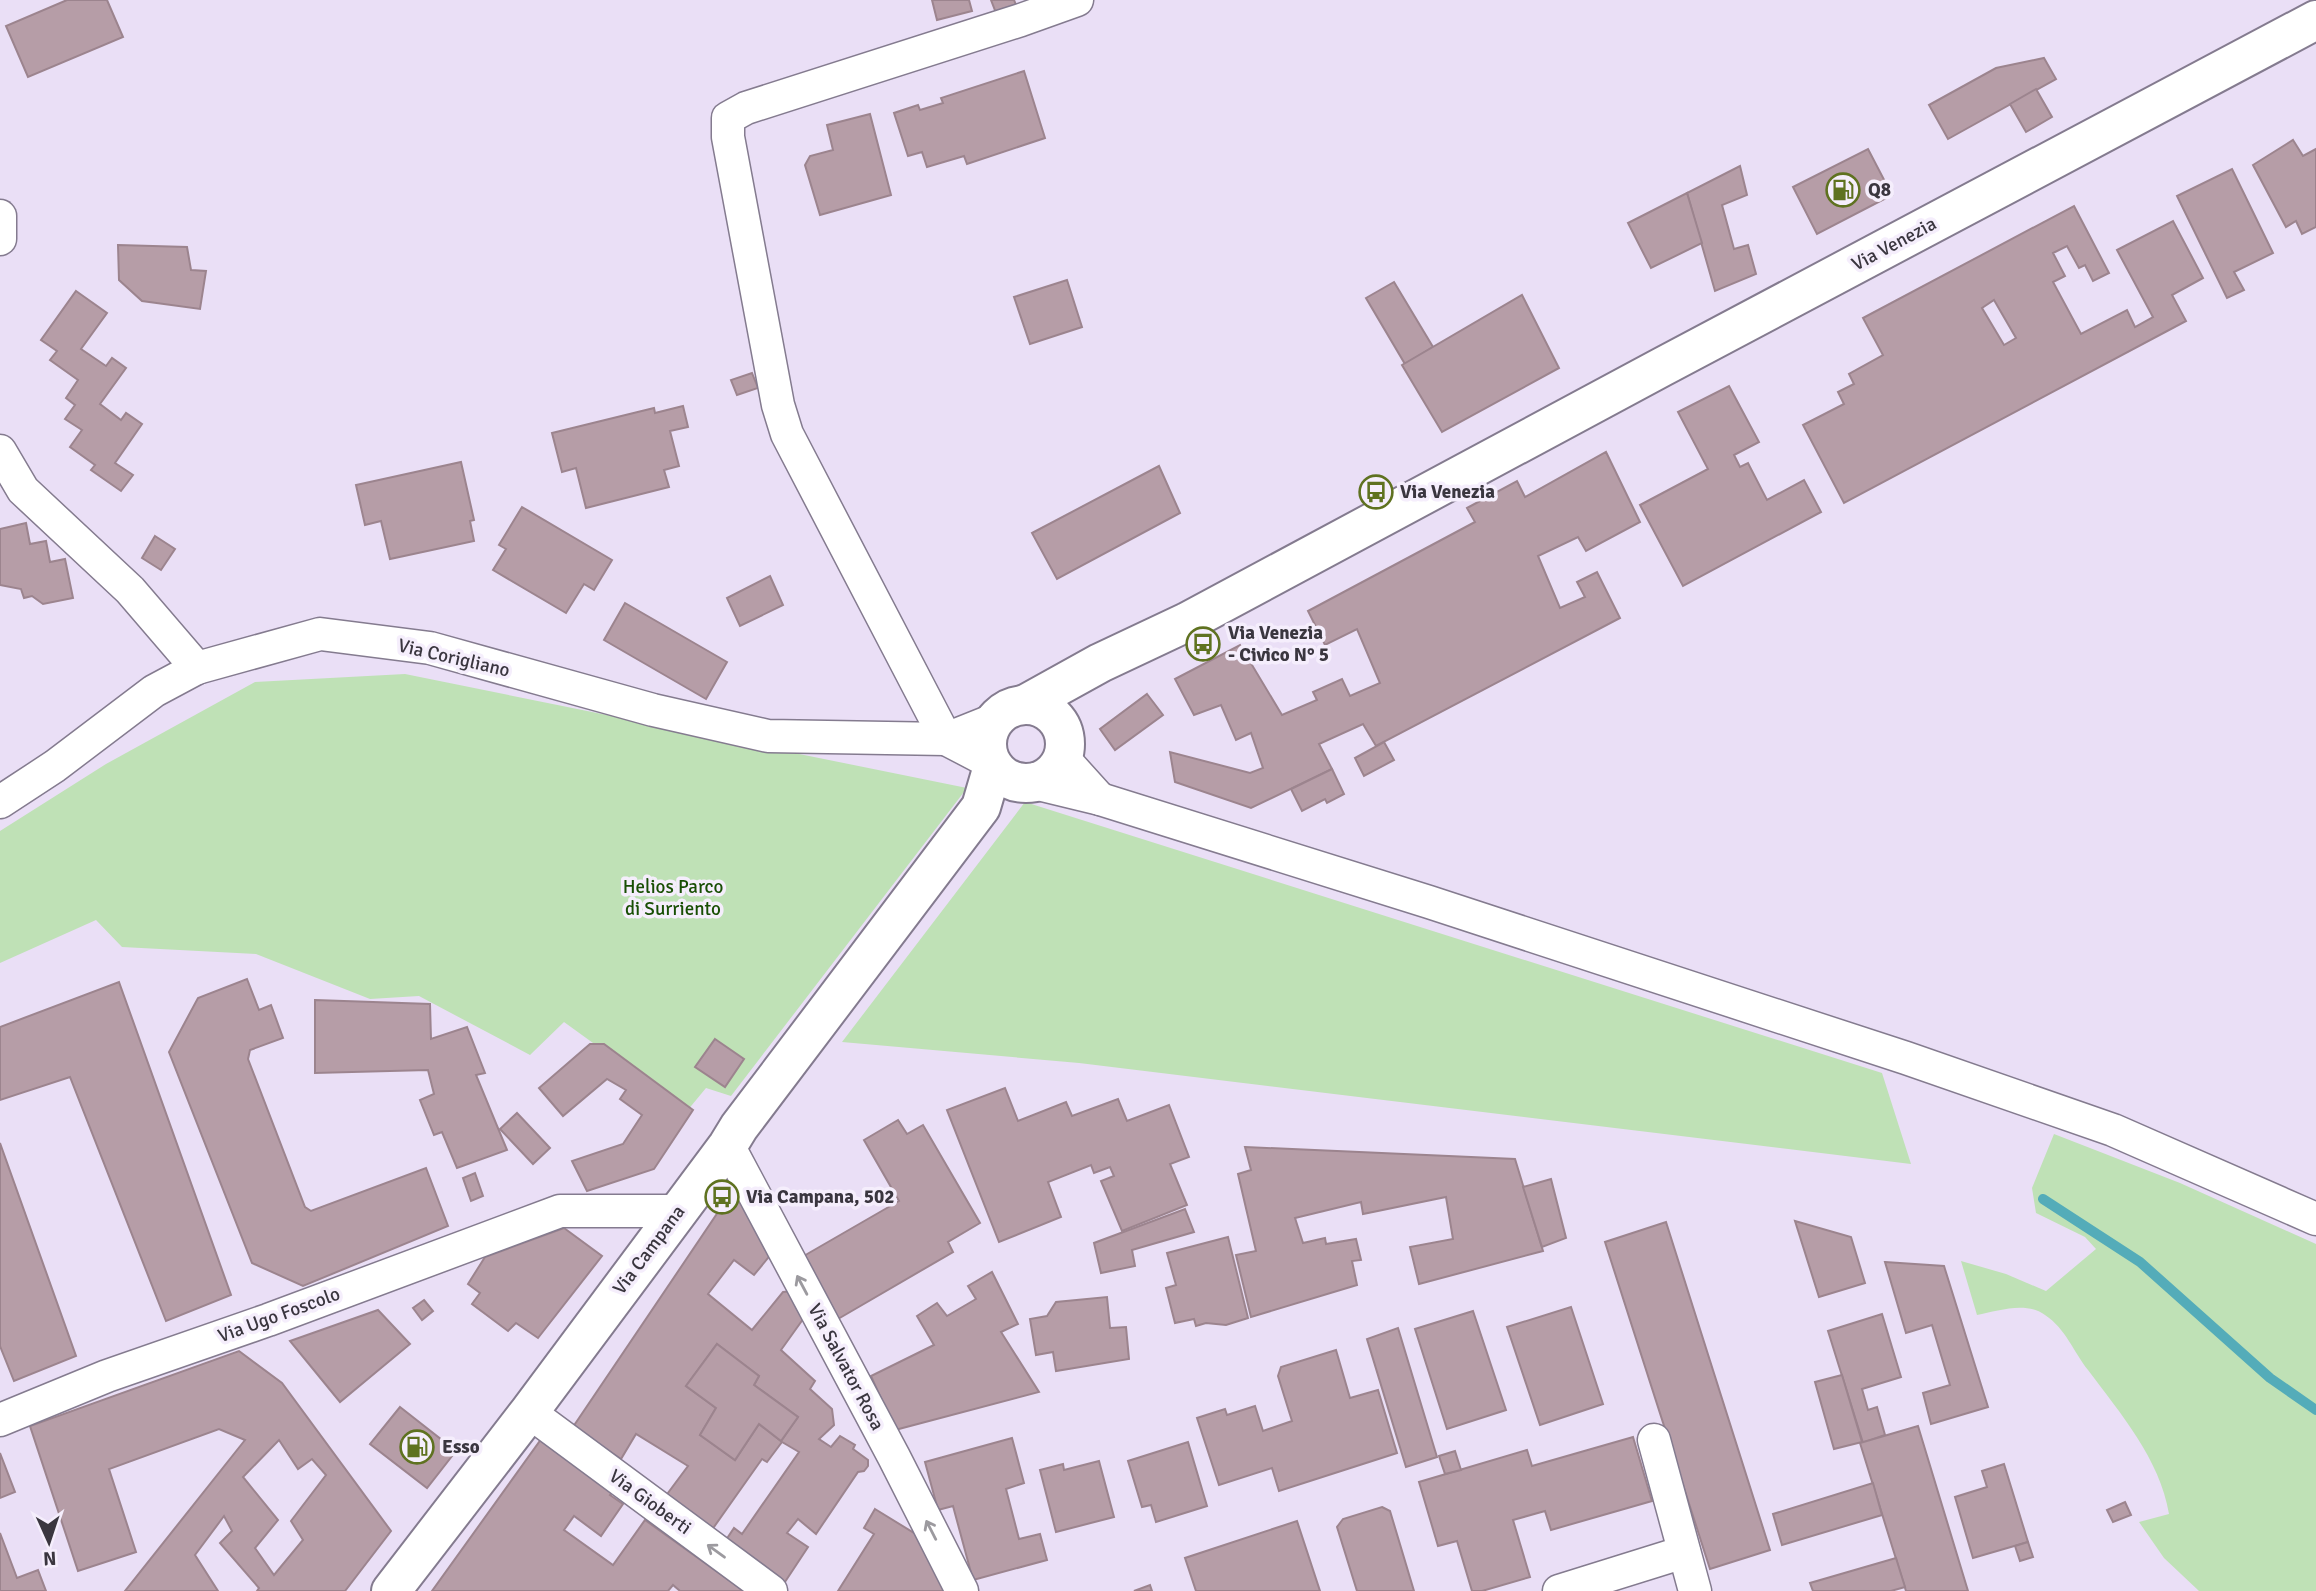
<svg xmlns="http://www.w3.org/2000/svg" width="2316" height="1591" font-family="Signika,sans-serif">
  <rect width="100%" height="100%" fill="#eadff6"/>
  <!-- green -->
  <g fill="#bfe1b6">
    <path d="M405,674L967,788L731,1096L706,1088L687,1111L564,1022L530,1055L419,996L370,999L256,954L122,947L96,920L0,963V831L106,764L255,682Z"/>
    <path d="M1025,802L1882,1073L1911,1164L1079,1063L842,1042Z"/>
    <path d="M2054,1134L2180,1183L2316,1244V1591H2199L2164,1558L2139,1522L2169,1514C2160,1459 2120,1413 2088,1370C2073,1351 2066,1329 2045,1315C2026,1301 1998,1311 1977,1315L1961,1261L2006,1274L2046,1291L2096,1249L2085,1237L2036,1213L2032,1188Z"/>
  </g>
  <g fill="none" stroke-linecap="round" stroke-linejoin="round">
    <!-- stream -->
    <path stroke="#54acb9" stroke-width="10" d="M2043,1199L2140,1262L2270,1378L2316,1410"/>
  </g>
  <!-- building -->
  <g fill="#b69da7" stroke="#9c848e" stroke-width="2" fill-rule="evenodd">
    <path d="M67,0H107L123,37L28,77L6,26Z"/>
    <path d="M932,0H969L972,11L937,20Z"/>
    <path d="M991,0H1014L1016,5L996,13Z"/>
    <path d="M2044,58L2056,79L1948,139L1929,105L1996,68Z"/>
    <path d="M1024,71L1045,138L967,164L964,156L927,167L922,152L908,156L894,113L918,105L920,110L943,103L941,98Z"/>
    <path d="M2036,89L2052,117L2026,132L2010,104Z"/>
    <path d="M870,114L891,195L820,215L805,165L810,156L833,150L827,125Z"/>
    <path d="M2293,140L2303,156L2316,149V227L2302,234L2296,221L2286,227L2253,165Z"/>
    <path d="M1868,149L1892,195L1817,234L1793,187Z"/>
    <path d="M1740,166L1747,195L1722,205L1734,249L1748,245L1756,274L1715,291L1687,193Z"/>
    <path d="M2232,169L2273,253L2234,272L2244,290L2227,298L2177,196Z"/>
    <path d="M1687,193L1702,243L1651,268L1628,223Z"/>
    <path d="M2074,206L2109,273L2093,281L2085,265L2079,268L2067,246L2053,253L2065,276L2053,282L2081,334L2127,310L2135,327L2153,317L2117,250L2173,221L2203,278L2172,295L2186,321L1844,503L1803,425L1844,404L1838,392L1854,384L1849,374L1883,355L1863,318ZM1994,300L2016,338L2004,345L1982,308Z"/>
    <path d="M118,245L187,247L191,270L206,271L200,309L142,301L119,280Z"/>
    <path d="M1067,280L1082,327L1030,344L1014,297Z"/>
    <path d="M1394,282L1433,347L1405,364L1366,298Z"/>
    <path d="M76,291L107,313L81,349L106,366L112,358L126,368L100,404L121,420L126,413L142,424L115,463L133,475L121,491L91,470L95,465L70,447L82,430L65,419L75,405L66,398L78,380L50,360L57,351L41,340Z"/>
    <path d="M1522,295L1559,368L1442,432L1402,365Z"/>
    <path d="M752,373L758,388L737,395L731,380Z"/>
    <path d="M1729,386L1759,442L1734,455L1740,467L1748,463L1767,500L1804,480L1821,512L1683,586L1640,505L1708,469L1678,412Z"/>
    <path d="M683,406L688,427L670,431L679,466L664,470L669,487L586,508L576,468L562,472L552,433L654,408L655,413Z"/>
    <path d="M1606,452L1640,522L1586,551L1578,537L1538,556L1560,608L1585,597L1577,582L1597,572L1620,618L1376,746L1363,724L1319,744L1332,769L1251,808L1175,782L1170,752L1250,773L1263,768L1251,733L1236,740L1221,705L1194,715L1175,679L1240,645L1282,715L1317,700L1313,692L1342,679L1350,696L1380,683L1357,629L1325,645L1308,611L1475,522L1467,508L1517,481L1525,497Z"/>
    <path d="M461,462L474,520L470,521L474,541L390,559L381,521L365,525L356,485Z"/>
    <path d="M1159,466L1180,513L1057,579L1032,533Z"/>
    <path d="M522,507L612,560L594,590L584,584L566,613L493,570L506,549L499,545Z"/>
    <path d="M26,523L30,544L46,541L50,562L65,559L73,598L43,604L32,596L24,598L21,589L0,585V529Z"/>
    <path d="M155,536L175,549L161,570L142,558Z"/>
    <path d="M770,576L783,605L740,626L727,598Z"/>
    <path d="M625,603L727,662L706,699L604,640Z"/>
    <path d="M1147,694L1163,715L1115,750L1100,729Z"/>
    <path d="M1384,742L1394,760L1364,776L1355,758Z"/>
    <path d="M1332,769L1344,794L1327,803L1325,799L1302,811L1291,789Z"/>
    <path d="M247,979L259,1010L271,1005L283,1038L250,1050L248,1059L305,1207L311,1211L426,1168L448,1226L303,1286L252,1263L169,1052L198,998Z"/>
    <path d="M119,982L231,1295L166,1321L70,1077L0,1100V1027Z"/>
    <path d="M315,1000L430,1004L431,1039L467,1027L485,1073L476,1075L507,1150L457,1168L442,1132L434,1135L420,1100L434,1094L428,1070L315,1073Z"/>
    <path d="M715,1039L744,1059L725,1087L695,1067Z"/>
    <path d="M590,1044H604L693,1110L654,1169L587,1191L572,1161L623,1144L642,1115L620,1099L626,1090L607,1079L563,1116L539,1088Z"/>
    <path d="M1005,1088L1018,1121L1066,1102L1072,1116L1118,1099L1127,1121L1169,1105L1189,1157L1170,1164L1187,1205L1122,1231L1101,1181L1114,1176L1110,1167L1094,1173L1091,1165L1048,1182L1061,1217L999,1242L947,1110Z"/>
    <path d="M517,1113L550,1148L533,1164L500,1129Z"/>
    <path d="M898,1120L907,1134L923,1125L980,1223L948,1242L953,1252L838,1319L802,1257L899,1201L864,1140Z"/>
    <path d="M0,1143L76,1356L14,1381L0,1346Z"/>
    <path d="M1245,1147L1515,1159L1543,1251L1419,1284L1410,1247L1453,1239L1446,1197L1363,1214L1361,1202L1295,1218L1303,1243L1325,1238L1326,1244L1356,1239L1361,1260L1352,1261L1357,1285L1251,1317L1236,1255L1256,1251L1238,1174L1251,1170Z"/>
    <path d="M475,1173L483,1196L471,1201L463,1178Z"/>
    <path d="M1551,1179L1566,1238L1542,1247L1523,1187Z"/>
    <path d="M733,1190L755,1205L777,1247L754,1275L734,1260L708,1294L752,1330L783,1292L793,1291L806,1315L781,1350L815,1381L810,1389L832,1409L834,1425L819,1439L831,1447L840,1436L855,1445L853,1449L868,1460V1466L864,1471L858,1472L816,1534L798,1519L787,1533L808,1547L783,1585L722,1546L734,1528L742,1534L799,1452L782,1442L767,1462L762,1459L709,1534L662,1501L688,1466L636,1434L621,1459L573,1427ZM717,1344L759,1376L754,1385L798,1417L781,1441L759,1424L735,1460L700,1435L716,1408L686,1386Z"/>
    <path d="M1185,1209L1194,1232L1132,1250L1135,1266L1101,1273L1094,1243Z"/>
    <path d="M1795,1221L1851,1237L1865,1283L1819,1297Z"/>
    <path d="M1666,1222L1770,1550L1710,1569L1605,1242Z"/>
    <path d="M564,1228L602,1256L538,1338L516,1323L508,1331L472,1304L480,1293L468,1284L485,1257Z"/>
    <path d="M1228,1237L1248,1318L1226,1325L1206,1323L1196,1326L1194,1319L1175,1323L1166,1288L1176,1285L1167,1253Z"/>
    <path d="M1885,1262L1944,1266L1988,1407L1931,1424L1923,1393L1950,1385L1932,1325L1906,1333Z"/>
    <path d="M992,1272L1018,1324L1001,1332L1039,1392L895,1430L871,1376L934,1345L917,1316L937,1303L947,1316L976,1299L968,1286Z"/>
    <path d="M1107,1297L1110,1328L1126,1327L1129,1359L1056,1371L1053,1352L1036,1355L1030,1319L1047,1316L1056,1302Z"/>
    <path d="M424,1300L433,1311L422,1320L413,1308Z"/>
    <path d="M1571,1307L1603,1404L1540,1425L1507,1327Z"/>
    <path d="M378,1310L410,1344L340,1402L290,1341Z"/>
    <path d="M1473,1311L1506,1410L1447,1429L1415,1329Z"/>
    <path d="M1882,1314L1901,1377L1862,1389L1868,1410L1877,1407L1885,1435L1863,1443L1828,1331Z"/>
    <path d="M1398,1328L1437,1457L1406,1467L1367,1339Z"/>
    <path d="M717,1344L759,1376L754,1385L798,1417L781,1441L759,1424L735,1460L700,1435L716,1408L686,1386Z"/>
    <path d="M1336,1350L1350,1398L1378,1390L1397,1453L1279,1491L1272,1468L1219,1485L1197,1418L1225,1409L1227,1415L1255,1406L1263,1431L1292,1421L1278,1376L1281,1367Z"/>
    <path d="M239,1351L282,1383L391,1531L345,1591H257L259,1588L220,1543L232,1531L224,1516L195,1555L218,1591H125L245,1440L219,1429L109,1469L136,1552L78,1571L30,1426ZM279,1440L298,1469L312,1459L326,1475L291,1521L303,1540L274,1575L255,1548L278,1520L243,1477Z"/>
    <path d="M1842,1375L1862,1442L1834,1449L1815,1382Z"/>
    <path d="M400,1407L456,1451L427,1488L370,1444Z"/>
    <path d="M1918,1426L1968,1591H1906L1860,1443Z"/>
    <path d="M1633,1437L1652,1501L1551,1530L1545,1511L1513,1520L1530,1577L1482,1591H1472L1457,1541L1438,1546L1419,1482L1527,1450L1532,1466Z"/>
    <path d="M542,1438L614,1490L610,1495L623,1504L601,1536L574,1516L564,1530L613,1565L645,1520L744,1591H680L673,1585L668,1591H432Z"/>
    <path d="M1012,1438L1024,1483L1006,1489L1019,1539L1040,1534L1047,1560L973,1580L953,1506L938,1510L925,1462Z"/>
    <path d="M1188,1442L1207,1506L1156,1522L1151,1505L1142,1507L1128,1461Z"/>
    <path d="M1455,1451L1461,1470L1445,1474L1439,1456Z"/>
    <path d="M0,1453L15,1492L0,1498Z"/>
    <path d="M1099,1461L1114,1517L1056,1532L1040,1470L1063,1464L1064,1470Z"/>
    <path d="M2004,1464L2028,1542L1973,1558L1955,1497L1987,1487L1982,1471Z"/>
    <path d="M1873,1483L1882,1515L1782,1545L1773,1514Z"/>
    <path d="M2125,1502L2131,1515L2113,1522L2107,1510Z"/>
    <path d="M1382,1507L1390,1511L1414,1591H1357L1337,1527L1343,1519Z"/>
    <path d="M875,1509L927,1541L952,1591H838L874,1534L864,1528Z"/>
    <path d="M1297,1521L1320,1591H1196L1185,1558Z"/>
    <path d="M0,1533L17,1578L38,1570L46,1591H0Z"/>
    <path d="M2028,1542L2033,1557L2020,1561L2015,1546Z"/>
    <path d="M1896,1558L1905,1587L1891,1591H1813L1810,1583Z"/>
    <path d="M1150,1585L1152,1591H1134Z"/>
  </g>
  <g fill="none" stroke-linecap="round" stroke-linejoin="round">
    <defs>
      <g id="minor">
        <path d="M0,216V239"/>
        <path d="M0,451L23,490L130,590L197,668"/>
        <path d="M1063,758L1100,799"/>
        <path d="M990,762L946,739L787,434L778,405L728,137V118L746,108L1021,20L1077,0"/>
        <path d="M1034,783L1100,799L1429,902L1906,1058L2113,1130L2316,1219"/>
        <path d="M0,802L55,766L154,691L197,668L320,634L430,648L653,710L768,736L946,739L996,719"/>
        <path d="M728,1145L894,1457L962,1591"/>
        <path d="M529,1412L771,1591"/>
        <path d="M0,1420L107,1376L268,1320L560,1211H679"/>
        <path d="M1654,1440L1695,1591"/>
        <path d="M1559,1591L1684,1552"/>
      </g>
      <g id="major">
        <circle cx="1026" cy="744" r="39"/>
        <path d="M1024,705L1100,663L1187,622L1662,367L2316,20"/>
        <path d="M391,1591L529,1412L728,1145L739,1127L981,807L993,766"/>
      </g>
    </defs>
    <!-- minor casing -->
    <use href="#minor" stroke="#847b8f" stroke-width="35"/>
    <!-- major casing -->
    <use href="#major" stroke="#847b8f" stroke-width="42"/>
    <!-- minor -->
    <use href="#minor" stroke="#fff" stroke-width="32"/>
    <!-- major -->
    <use href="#major" stroke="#fff" stroke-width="38"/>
  </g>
  <!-- one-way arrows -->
  <defs><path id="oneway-shaft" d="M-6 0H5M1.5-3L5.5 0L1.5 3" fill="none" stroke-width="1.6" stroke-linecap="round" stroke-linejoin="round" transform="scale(1.75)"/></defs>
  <g stroke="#9c9a9f">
    <use href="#oneway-shaft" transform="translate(802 1285) rotate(-118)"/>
    <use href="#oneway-shaft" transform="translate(931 1530) rotate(-117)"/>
    <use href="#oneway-shaft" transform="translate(716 1551) rotate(-144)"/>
  </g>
  <!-- icons -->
  <defs>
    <symbol id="fuel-ring" viewBox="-11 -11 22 22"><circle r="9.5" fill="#f5eefc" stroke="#5f7220" stroke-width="1.5"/><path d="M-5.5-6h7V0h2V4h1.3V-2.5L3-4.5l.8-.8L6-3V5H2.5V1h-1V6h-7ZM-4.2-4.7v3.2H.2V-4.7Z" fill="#5f7220"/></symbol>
    <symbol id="bus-ring" viewBox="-11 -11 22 22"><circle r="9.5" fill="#f5eefc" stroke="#5f7220" stroke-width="1.5"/><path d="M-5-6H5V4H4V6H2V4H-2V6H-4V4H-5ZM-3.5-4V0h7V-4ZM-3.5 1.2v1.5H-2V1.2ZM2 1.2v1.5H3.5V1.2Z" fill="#5f7220"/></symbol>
  </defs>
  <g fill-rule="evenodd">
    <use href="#fuel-ring" x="1824" y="171" width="38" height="38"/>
    <use href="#bus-ring" x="1357" y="473" width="38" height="38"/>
    <use href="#bus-ring" x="1184" y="625" width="38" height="38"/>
    <use href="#bus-ring" x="703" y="1178" width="38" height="38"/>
    <use href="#fuel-ring" x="398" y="1428" width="38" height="38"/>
  </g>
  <g text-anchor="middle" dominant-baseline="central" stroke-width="7" stroke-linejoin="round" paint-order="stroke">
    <!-- poi labels -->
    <g font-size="19" font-weight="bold" fill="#3a363f" stroke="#f5eefc" text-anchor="start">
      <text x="1868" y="190">Q8</text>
      <text x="1400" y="492">Via Venezia</text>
      <text x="1228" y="633">Via Venezia<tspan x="1228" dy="22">- Civico N° 5</tspan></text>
      <text x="746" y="1197">Via Campana, 502</text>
      <text x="442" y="1447">Esso</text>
    </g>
    <!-- street labels -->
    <g font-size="19" fill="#3a363f" stroke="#f5eefc">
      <text transform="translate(1894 244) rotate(-28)">Via Venezia</text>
      <text transform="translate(454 658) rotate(13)">Via Corigliano</text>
      <text transform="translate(649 1250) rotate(-53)">Via Campana</text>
      <text transform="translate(279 1315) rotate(-20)">Via Ugo Foscolo</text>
      <text transform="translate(846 1367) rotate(62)">Via Salvator Rosa</text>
      <text transform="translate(650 1502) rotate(36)">Via Gioberti</text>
    </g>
    <!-- park labels -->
    <g font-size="19" fill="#184f04" stroke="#f5eefc">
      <text x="673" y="887">Helios Parco<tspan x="673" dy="22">di Surriento</tspan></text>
    </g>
  </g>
  <!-- north arrow -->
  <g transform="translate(49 1542) rotate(177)" stroke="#f5eefc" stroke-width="5" paint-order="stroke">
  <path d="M0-5L12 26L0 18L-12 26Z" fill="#3a363f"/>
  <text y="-10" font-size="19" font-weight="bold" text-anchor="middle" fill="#3a363f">N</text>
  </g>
</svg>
